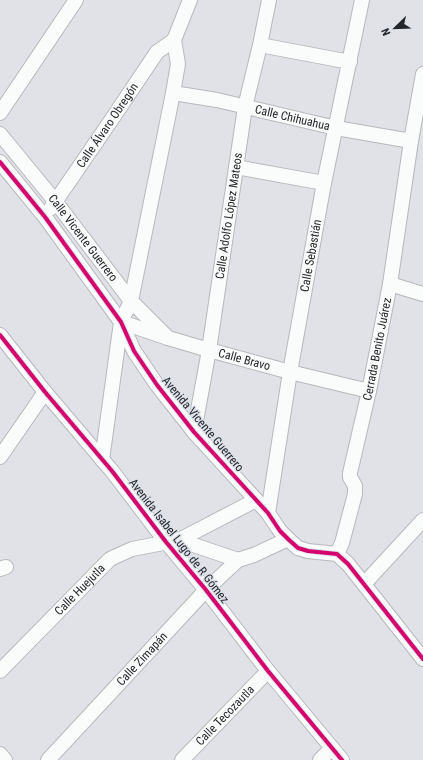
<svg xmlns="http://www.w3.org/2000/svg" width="423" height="760" font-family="'Roboto Condensed',sans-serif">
  <rect width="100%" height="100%" fill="#e0e2e7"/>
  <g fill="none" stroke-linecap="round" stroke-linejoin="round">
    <defs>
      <g id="street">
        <path d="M260,45L350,62"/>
        <path id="s1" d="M173,93L217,100L336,128L411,141"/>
        <path d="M0,113L76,0"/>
        <path id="s2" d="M0,134L55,201L131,301L168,338"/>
        <path d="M0,162L45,217L121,322L134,351L157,385L194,432L268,513L280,531L288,539L298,548L308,551L337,554L348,564L423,659"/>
        <path d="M236,167L324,183"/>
        <path id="s3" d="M51,208L112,119L157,52L174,40"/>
        <path d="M390,284L423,294"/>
        <path id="s4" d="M121,322L168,338L209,350L290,372L369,391"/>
        <path d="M0,335L45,392L112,471L166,542L206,590L268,671L342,760"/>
        <path id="s5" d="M194,432L209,350L245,107L260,45L269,0"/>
        <path d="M0,457L45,392"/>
        <path d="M102,460L121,322L131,301L173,93L178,64L174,40L190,0"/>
        <path id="s6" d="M268,513L290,372L324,183L362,0"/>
        <path d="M179,540L238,560"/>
        <path id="s7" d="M337,554L342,543L355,494V486L350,477V473L369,391L390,284L411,141L423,74"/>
        <path d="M0,569L6,567"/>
        <path d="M364,584L423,520"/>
        <path id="s8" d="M0,671L110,559L132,549L179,540L256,500"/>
        <path d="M0,754L5,760"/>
        <path id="s9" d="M48,760L206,590L238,560L254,555L288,539"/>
        <path id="s10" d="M182,760L268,671"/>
        <path d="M320,760L332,748"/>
      </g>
    </defs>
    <!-- street casing -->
    <use href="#street" stroke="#b7b8bc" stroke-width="16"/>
    <!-- street -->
    <use href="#street" stroke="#fafbfb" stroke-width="14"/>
    <defs>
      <g id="cycleway">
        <path d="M0,162L45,217L121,322L134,351L157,385L194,432L268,513L280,531L288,539L298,548L308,551L337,554L348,564L423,659"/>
        <path d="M0,335L45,392L112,471L166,542L206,590L268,671L342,760"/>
      </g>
    </defs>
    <!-- cycleway casing -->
    <use href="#cycleway" stroke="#dde1ea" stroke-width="6"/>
    <!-- cycleway -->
    <use href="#cycleway" stroke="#d6006c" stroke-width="4"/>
  </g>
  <g text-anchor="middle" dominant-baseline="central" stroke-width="3" stroke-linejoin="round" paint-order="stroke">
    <!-- street labels -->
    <g font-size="12" fill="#242629" stroke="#dde1ea">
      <text stroke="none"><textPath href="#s1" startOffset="122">Calle Chihuahua</textPath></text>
      <text stroke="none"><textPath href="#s3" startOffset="100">Calle Álvaro Obregón</textPath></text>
      <text stroke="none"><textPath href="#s5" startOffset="219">Calle Adolfo López Mateos</textPath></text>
      <text stroke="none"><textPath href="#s2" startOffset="133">Calle Vicente Guerrero</textPath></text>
      <text stroke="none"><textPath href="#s6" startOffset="261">Calle Sebastián</textPath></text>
      <text stroke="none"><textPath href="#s7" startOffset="212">Cerrada Benito Juárez</textPath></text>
      <text stroke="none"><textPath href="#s4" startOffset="129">Calle Bravo</textPath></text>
      <text transform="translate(203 424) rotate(50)">Avenida Vicente Guerrero</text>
      <text transform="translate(179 541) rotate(52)">Avenida Isabel Lugo de R Gómez</text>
      <text stroke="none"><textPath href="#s8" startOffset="114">Calle Huejutla</textPath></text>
      <text stroke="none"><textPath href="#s9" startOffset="138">Calle Zimapán</textPath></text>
      <text stroke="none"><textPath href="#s10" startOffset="62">Calle Tecozautla</textPath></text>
    </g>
  </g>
  <!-- north arrow -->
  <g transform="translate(395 28) rotate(247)" stroke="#dde1ea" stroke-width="3" paint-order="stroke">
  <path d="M0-3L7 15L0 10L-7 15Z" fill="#242629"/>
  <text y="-6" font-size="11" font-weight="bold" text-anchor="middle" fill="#242629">N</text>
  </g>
</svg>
